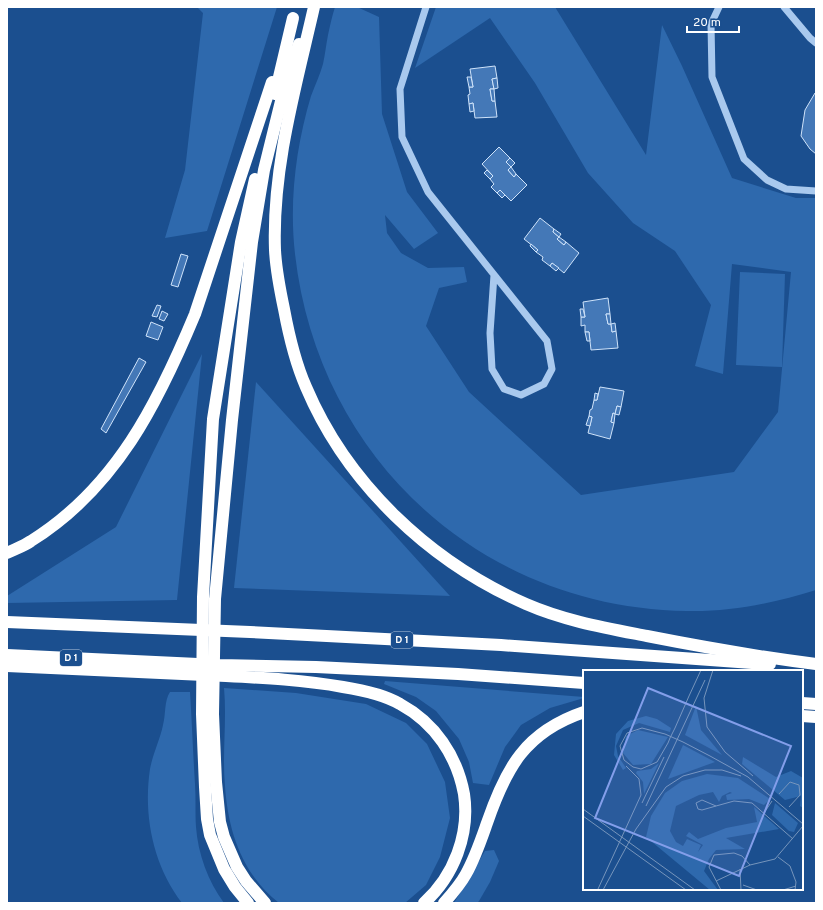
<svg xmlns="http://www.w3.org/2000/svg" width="823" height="910" font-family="Overpass,sans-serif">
  <rect width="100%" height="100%" fill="#1b4f8f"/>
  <!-- green -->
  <g fill="#2e69ad">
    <path d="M197,7H277L207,231L165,238L185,170L203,13Z"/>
    <path d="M335,7H357L379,17L382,114L407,192L438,233L414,249L385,215L387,233L401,253L428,268L464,267L467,282L439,288L426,326L469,392L581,495L734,472L778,412L791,272L732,264L723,374L695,366L711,305L675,251L633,223L588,173L535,83L490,18L415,68L436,7H555L646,155L662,25L682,66L732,178L796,198H816V590C774,603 731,612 687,611C481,608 318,458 295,254C289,201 296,146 311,96C315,85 320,75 323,64C325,55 326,45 328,35C330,26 332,16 335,7Z"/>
    <path d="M740,272L785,274L782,367L736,365Z"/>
    <path d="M202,354L177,600L7,603V596L116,527Z"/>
    <path d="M256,382L450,596L234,588Z"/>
    <path d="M385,681L584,697V698L550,708L521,725L505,747L489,785L473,783L469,762L459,739L436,711L416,697L384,684Z"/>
    <path d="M224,688L296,693L366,704L406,723L427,744L445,782L450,818L440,857L426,885L405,903H279C242,874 228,831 225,786C222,753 227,721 224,688Z"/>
    <path d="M170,692H190C192,723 193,753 195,784C196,798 195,812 196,827C198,854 208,881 224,903H182C153,865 143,815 150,769C153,753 160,740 163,725C166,714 164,701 170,692Z"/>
    <path d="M494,850L499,861L490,882L479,901L477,903H454L485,851Z"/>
  </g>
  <!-- building -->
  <g fill="#4478b7" stroke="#cfe3fa">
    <path d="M495,66L497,78L492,79L494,89H490L492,101H495L497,117L475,118L473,103L469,104L468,95L470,94L469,87H473L470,69Z"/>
    <path d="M467,77H471L473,87H469Z"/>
    <path d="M497,78L498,88L494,89L492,79Z"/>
    <path d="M490,89H494L495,101H492Z"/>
    <path d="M815,93H816V154L810,149L801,136L805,110Z"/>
    <path d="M473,103L474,111L470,112L469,104Z"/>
    <path d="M499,147L510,158L506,162L511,167L508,170L514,177L516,174L527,185L511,201L500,190L497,193L491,187L494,184L490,179L493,176L482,164Z"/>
    <path d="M510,158L515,163L511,167L506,162Z"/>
    <path d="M511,167L516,174L514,177L508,170Z"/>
    <path d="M487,170L493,176L490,179L484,173Z"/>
    <path d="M500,190L505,195L502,198L497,193Z"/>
    <path d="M540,218L554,229L553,232L559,237L557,239L564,245L566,242L579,253L564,273L552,263L550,266L542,260L543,257L536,252L538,250L524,239Z"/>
    <path d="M554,229L561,234L559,237L553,232Z"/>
    <path d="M559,237L566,242L564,245L557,239Z"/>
    <path d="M531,244L538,250L536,252L530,246Z"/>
    <path d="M181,254L188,256L178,287L171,285Z"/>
    <path d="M552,263L559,268L556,271L550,266Z"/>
    <path d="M608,298L610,314H606L608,324H611L612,332L616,331L618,348L591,350L589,332H585V325L581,326V317H585L583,302Z"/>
    <path d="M157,305L161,306L157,317L152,316Z"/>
    <path d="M580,309H583L585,317H581Z"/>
    <path d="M162,311L168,314L164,321L159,319Z"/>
    <path d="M606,314H610L611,324H608Z"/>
    <path d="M151,322L163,327L158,340L146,336Z"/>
    <path d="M615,323L616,331L612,332L611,324Z"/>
    <path d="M585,332H589L590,341H587Z"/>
    <path d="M139,358L146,362L106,433L101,429Z"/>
    <path d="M600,387L624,391L621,407L617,406L615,414L613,413L611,422L614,423L610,439L588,433L592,417L589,416L590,410L592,409L594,400H597Z"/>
    <path d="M595,393L598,394L597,400H594Z"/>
    <path d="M617,406L621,407L619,415L615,414Z"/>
    <path d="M613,413L615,414L614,423L611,422Z"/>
    <path d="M589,416L592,417L590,426L586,425Z"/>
  </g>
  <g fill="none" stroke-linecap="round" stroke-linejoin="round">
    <!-- minor -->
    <g stroke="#a9c9ee" stroke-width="7">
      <path d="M426,7L400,89L402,137L428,192L547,341L552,369L544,384L521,395L504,389L492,369L490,333L494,275"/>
      <path d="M719,7L711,24L712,77L744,159L767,180L786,189L816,191"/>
      <path d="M784,7L810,38L816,43"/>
    </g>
    <!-- highway -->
    <g stroke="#fff" stroke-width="12">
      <path d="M314,7C296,86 272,168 275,250C276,270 280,290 284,309C289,336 295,362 306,387C347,484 430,562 526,604C565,621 606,628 647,636C703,647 760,657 816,664"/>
      <path d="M275,94L293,18"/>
      <path d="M7,553C15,549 24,546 31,541C116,488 158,403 195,314L272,82"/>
      <path d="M7,622L250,632L501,645L752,663L770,664"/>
      <path d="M7,655L219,665L316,667L458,674L584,683"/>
      <path d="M7,666C80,669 153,672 226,676C265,678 304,680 343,687C362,690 383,694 400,704C435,723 457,756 464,794C470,834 454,876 424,903"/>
      <path d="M802,703L816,704"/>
      <path d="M802,716L816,717"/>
      <path d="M248,903L235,887L224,869L210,835L207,819L205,787L202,714L203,597L213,419L241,242L255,179"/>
      <path d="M265,903L246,881L237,867L224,837L220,822L216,782L213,714L215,599L232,420L252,242L264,170L285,85L299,44"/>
      <path d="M444,903C452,894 460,885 466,874C475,858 481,840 487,823C506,768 525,732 584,712"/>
    </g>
  </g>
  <g text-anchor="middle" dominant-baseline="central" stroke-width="3" stroke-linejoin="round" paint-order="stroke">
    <!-- shield labels -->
    <g fill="#1b4f8f" stroke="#bbcadd" stroke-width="1">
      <rect x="391" y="632" width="22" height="16" rx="3"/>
      <rect x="60" y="650" width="22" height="16" rx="3"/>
    </g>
    <g font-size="10" font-weight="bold" fill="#fff">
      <text x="402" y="640">D 1</text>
      <text x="71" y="658">D 1</text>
    </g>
  </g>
  <!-- overview -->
  <g transform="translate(583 670)">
    <rect width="220" height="220" fill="#1b4f8f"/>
    <path d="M113,36L118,60L139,85L102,65ZM63,46L74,49L88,58L87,62L56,53L40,60L33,76L35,86L43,98L40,100L31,85L33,64L45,51ZM55,60L85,67L68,94L50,95L40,83L43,66ZM100,75L132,92L85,109ZM160,87L193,107L208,101L220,108V138L217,136L218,126L202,130L159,94ZM76,93L61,124L60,112L53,103L54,101L68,99ZM124,104L155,108L187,129L181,135L166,129L144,130L143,125L149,123L147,122L139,126L136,132L130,122L116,125L93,136L87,161L93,172L100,176L104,169L118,175L115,182L120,175L103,166L106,162L115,169L143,158L174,152L171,137L196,159L143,168L162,179L133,180L126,189L121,201L135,220H127L63,167L68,146L82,123L99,111ZM192,133L215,153L211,162L206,161L189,145Z" fill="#2e69ad"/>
    <path fill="none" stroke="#7695bc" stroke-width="1" d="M118,0L106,26L92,58L87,68L85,73L74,92L58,99L50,97L41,90L37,76L44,63L59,58L82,64L100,72L127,86L165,107L220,154M130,0L121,28L124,57L142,82L170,106M196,124L207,112L216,115L217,125L206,137M59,133L81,87M63,136L122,10M133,136L119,130L113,133L115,139L119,140L133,136L151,131L169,133L210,169M0,139L112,220M181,143L189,131M0,146L103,220M195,187L207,196L213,212L212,220M157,199L158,220M133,211L167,195M160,215L174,220M15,219L58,125L56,109L43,96M20,220L53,159L83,117L100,106L122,100H139L158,106M138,220L126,197L131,185L151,183L159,186L167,195L192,189L220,156M200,220L213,216"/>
    <path fill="#839eea" fill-opacity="0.15" stroke="#839eea" stroke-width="2" d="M65,18L208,76L156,206L12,148Z"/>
    <rect width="220" height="220" fill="none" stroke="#fff" stroke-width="2"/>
  </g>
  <!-- border -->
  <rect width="823" height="910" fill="none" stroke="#ffffff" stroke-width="16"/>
  <!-- scale -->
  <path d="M687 26v6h52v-6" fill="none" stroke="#ffffff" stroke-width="2"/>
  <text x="693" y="26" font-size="12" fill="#ffffff" stroke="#1b4f8f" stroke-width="3" paint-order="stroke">20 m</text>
</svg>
